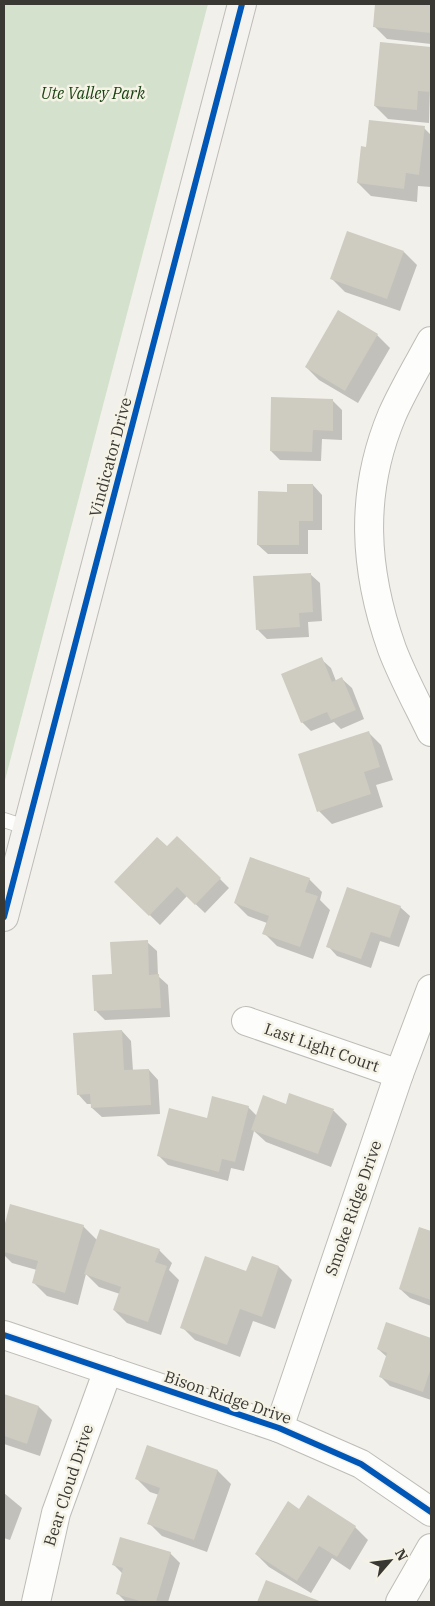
<svg xmlns="http://www.w3.org/2000/svg" width="435" height="1606" font-family="'IBM Plex Serif',serif">
  <rect width="100%" height="100%" fill="#f2f0ea"/>
  <!-- green -->
  <path fill="#d4e1cd" d="M4,4H208L4,784Z"/>
  <!-- shadow -->
  <g fill="#0003">
    <path d="M377,4H431V44L387,39L374,26Z"/>
    <path d="M381,44L431,49L429,123L388,119L375,106Z"/>
    <path d="M424,128L431,135V187L418,186L417,202L371,196L358,183L367,148Z"/>
    <path d="M404,252L417,265L400,311L345,292L332,279Z"/>
    <path d="M377,335L390,348L358,403L319,380L306,367Z"/>
    <path d="M333,401L342,410V440L322,439L321,461L280,460L271,451Z"/>
    <path d="M313,485L322,495V530H308V554H268L258,545L288,493Z"/>
    <path d="M310,574L320,583L322,621L308,622L309,637L267,639L258,630Z"/>
    <path d="M321,659L331,668L336,681L342,679L352,688L364,719L341,729L334,722L311,731L302,722Z"/>
    <path d="M368,732L381,745L393,780L376,785L383,807L332,824L319,811Z"/>
    <path d="M167,848L220,879L229,888L205,913L187,896L160,925L116,882Z"/>
    <path d="M309,879L322,892L320,900L330,910L313,959L277,946L264,933L267,923L248,916L235,903Z"/>
    <path d="M400,907L410,916L399,947L380,941L371,968L337,956L328,946Z"/>
    <path d="M147,942L157,951L158,976L168,985L170,1017L105,1020L96,1011L113,975Z"/>
    <path d="M122,1031L131,1041L133,1071L149,1070L158,1080L160,1114L102,1117L92,1108V1104H87L78,1094Z"/>
    <path d="M290,1095L334,1111L347,1124L331,1167L266,1142L254,1131L244,1171L231,1168L228,1181L168,1165L158,1155L208,1119L248,1107L257,1116L287,1105Z"/>
    <path d="M11,1205L83,1226L97,1240L159,1250L172,1263L169,1270L179,1280L161,1335L127,1323L114,1310L120,1294L99,1287L86,1274L78,1305L47,1296L34,1283L37,1270L12,1263L4,1255V1232Z"/>
    <path d="M420,1229L431,1233V1306L410,1298L400,1289Z"/>
    <path d="M253,1258L279,1267L292,1280L275,1329L253,1321L240,1357L195,1340L182,1327L247,1273Z"/>
    <path d="M386,1324L431,1339V1400L390,1386L380,1376L387,1357L378,1349Z"/>
    <path d="M4,1395L39,1407L52,1420L40,1456L4,1444Z"/>
    <path d="M148,1446L218,1471L231,1484L207,1552L162,1536L149,1523L159,1495L150,1492L137,1479Z"/>
    <path d="M4,1493L22,1508L10,1540L4,1538Z"/>
    <path d="M300,1510L355,1527L368,1540L350,1570L332,1558L311,1593L269,1567L256,1554Z"/>
    <path d="M170,1553L180,1563L168,1602H126L118,1594L123,1574L114,1565Z"/>
    <path d="M267,1582L319,1602H259Z"/>
  </g>
  <!-- building -->
  <g fill="#cecbc0">
    <path d="M375,4H431V33L373,27Z"/>
    <path d="M380,42L431,47V92L418,91L417,110L374,106Z"/>
    <path d="M369,120L425,126L419,175L406,173L404,189L357,183L361,146L366,147Z"/>
    <path d="M347,231L404,251L387,299L330,279Z"/>
    <path d="M338,310L378,334L345,391L305,367Z"/>
    <path d="M271,397L333,399V431L313,430L312,452L270,451Z"/>
    <path d="M287,484H313V521H299V545H257L258,491L287,492Z"/>
    <path d="M311,573L313,612L299,613L300,627L256,630L253,576Z"/>
    <path d="M322,657L332,682L342,677L356,710L331,720L327,712L301,723L281,674Z"/>
    <path d="M369,731L380,767L364,772L371,794L317,812L298,754Z"/>
    <path d="M177,836L221,878L195,905L177,887L149,916L114,882L157,837L167,846Z"/>
    <path d="M250,857L310,878L305,892L318,896L300,947L262,934L269,916L234,903Z"/>
    <path d="M347,887L401,906L390,938L371,932L361,959L326,947Z"/>
    <path d="M148,940L149,975L159,974L161,1008L94,1011L92,975L112,974L110,942Z"/>
    <path d="M122,1030L124,1070L149,1069L151,1105L91,1108L90,1094L77,1095L73,1033Z"/>
    <path d="M289,1093L334,1109L318,1154L251,1130L263,1095L286,1104Z"/>
    <path d="M212,1096L249,1106L235,1162L222,1159L219,1172L157,1156L169,1108L207,1118Z"/>
    <path d="M10,1204L84,1225L65,1293L32,1283L38,1261L4,1252V1227Z"/>
    <path d="M419,1227L431,1231V1300L399,1289Z"/>
    <path d="M100,1229L160,1249L155,1262L167,1266L148,1322L113,1310L121,1287L84,1274Z"/>
    <path d="M205,1256L246,1271L252,1256L279,1266L262,1317L240,1309L227,1345L180,1328Z"/>
    <path d="M386,1322L431,1338V1368L423,1392L379,1377L387,1353L377,1349Z"/>
    <path d="M4,1394L39,1406L27,1444L4,1436Z"/>
    <path d="M147,1445L218,1470L194,1540L147,1524L160,1488L135,1479Z"/>
    <path d="M308,1495L356,1526L337,1557L319,1546L297,1581L255,1554L288,1501L299,1509Z"/>
    <path d="M120,1537L171,1552L156,1602H143L116,1594L123,1568L112,1565Z"/>
    <path d="M266,1580L322,1602H257Z"/>
  </g>
  <g fill="none" stroke-linecap="round" stroke-linejoin="round">
    <defs>
      <path id="service" d="M4,820L28,828"/>
      <g id="minor">
        <path d="M431,341C418,365 403,390 392,415C359,494 364,570 392,649C403,678 418,705 431,732"/>
        <path d="M246,1021L399,1074"/>
        <path d="M4,1335L279,1428L361,1464L431,1512"/>
        <path d="M279,1428L399,1074L431,989"/>
        <path d="M36,1602L56,1513L108,1370"/>
        <path d="M400,1602L431,1548"/>
      </g>
      <path id="secondary" d="M4,917L242,4"/>
    </defs>
    <!-- service casing -->
    <use href="#service" stroke="#bebcb7" stroke-width="16"/>
    <!-- minor casing -->
    <use href="#minor" stroke="#bebcb7" stroke-width="30"/>
    <!-- secondary casing -->
    <use href="#secondary" stroke="#bebcb7" stroke-width="30"/>
    <!-- service -->
    <use href="#service" stroke="#fdfdfc" stroke-width="14"/>
    <!-- minor -->
    <use href="#minor" stroke="#fdfdfc" stroke-width="28"/>
    <!-- secondary -->
    <use href="#secondary" stroke="#f5f3f0" stroke-width="28"/>
    <defs>
      <g id="cycleway">
        <path d="M4,917L242,4"/>
        <path d="M4,1335L279,1428L361,1464L431,1512"/>
      </g>
    </defs>
    <!-- cycleway casing -->
    <use href="#cycleway" stroke="#f5f2e6" stroke-width="9"/>
    <!-- cycleway -->
    <use href="#cycleway" stroke="#0057b8" stroke-width="6"/>
  </g>
  <g text-anchor="middle" dominant-baseline="central" stroke-width="5" stroke-linejoin="round" paint-order="stroke">
    <!-- park labels -->
    <g font-size="16" font-style="italic" fill="#194212" stroke="#f5f2e6">
      <text x="93" y="93">Ute Valley Park</text>
    </g>
    <!-- street labels -->
    <g font-size="16" fill="#393833" stroke="#f5f2e6">
      <text transform="translate(110 457) rotate(-75)">Vindicator Drive</text>
      <text transform="translate(322 1047) rotate(19)">Last Light Court</text>
      <text transform="translate(353 1208) rotate(-71)">Smoke Ridge Drive</text>
      <text transform="translate(228 1397) rotate(19)">Bison Ridge Drive</text>
      <text transform="translate(68 1485) rotate(-72)">Bear Cloud Drive</text>
    </g>
  </g>
  <!-- border -->
  <rect width="435" height="1606" fill="none" stroke="#393833" stroke-width="10"/>
  <!-- north arrow -->
  <g transform="translate(390 1561) rotate(62)" stroke="#f5f2e6" stroke-width="4" paint-order="stroke">
  <path d="M0-4L9 19L0 12L-9 19Z" fill="#393833"/>
  <text y="-8" font-size="14" font-weight="bold" text-anchor="middle" fill="#393833">N</text>
  </g>
</svg>
